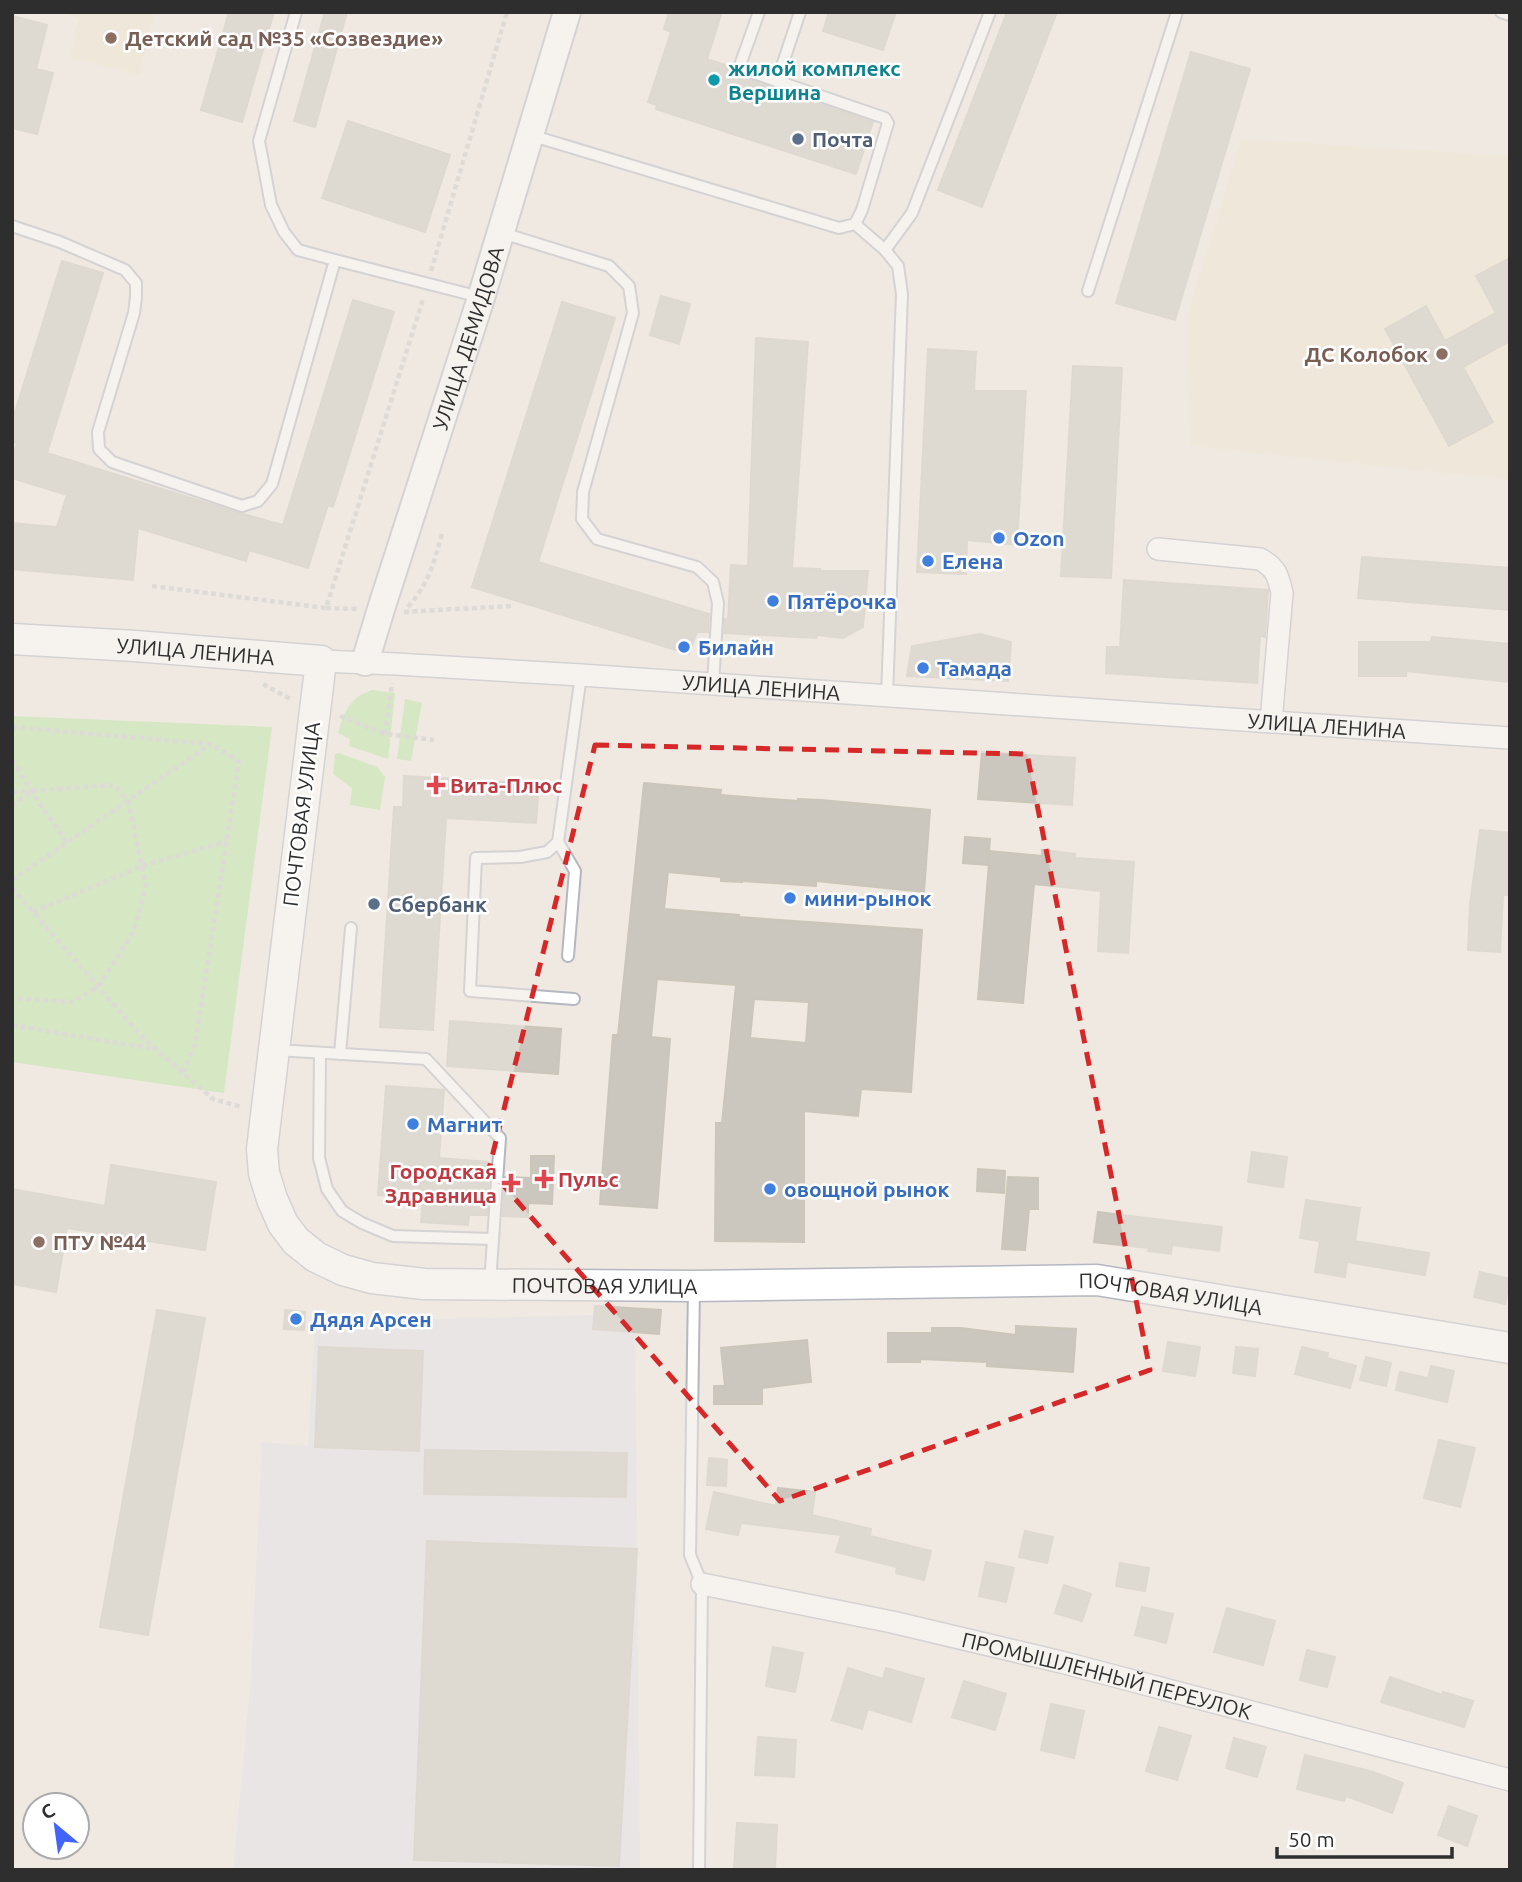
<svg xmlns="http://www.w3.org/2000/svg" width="1522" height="1882" font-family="Ubuntu,sans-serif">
  <rect width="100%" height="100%" fill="#efe9e1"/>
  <!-- industrial -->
  <path fill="#e3e1e8" d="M635,1314L640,1870H233L251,1675L262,1442L308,1446L315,1322Z"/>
  <!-- education -->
  <g fill="#f0e6d1">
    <path d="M56,12H155L140,75L69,57L79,18Z"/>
    <path d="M1241,139L1510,156V480L1190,446L1187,316Z"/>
  </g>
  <!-- green -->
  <g fill="#b6e59e">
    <path d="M373,690L395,693L388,759L349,746L350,739L338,733C344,712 350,696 373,690Z"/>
    <path d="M405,699L422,703L411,761L397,759Z"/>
    <path d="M12,716L272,727L224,1093L12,1062Z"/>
    <path d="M339,753L377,767L385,777L380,810L350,805L352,788L333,774L335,754Z"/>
  </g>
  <!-- building -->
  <g fill="#cbc7bf" stroke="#cbc5ba" stroke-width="2" fill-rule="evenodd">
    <path d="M229,12H274L242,122L201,110Z"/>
    <path d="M325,12H347L315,127L294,121Z"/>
    <path d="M669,12H722L707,59L731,67L733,73L736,75L873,122L856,174L656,109L657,105L648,102L671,32L664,29Z"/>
    <path d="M829,12H896L883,50L823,31Z"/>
    <path d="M1007,12H1057L982,207L938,190Z"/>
    <path d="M12,16L47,25L36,69L53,73L37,134L12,128Z"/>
    <path d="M1191,52L1250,69L1175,320L1116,303Z"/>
    <path d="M348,121L450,155L425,232L322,198Z"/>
    <path d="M1510,258V341L1463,367L1493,422L1449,446L1385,329L1426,306L1445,341L1496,313L1476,276Z"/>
    <path d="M62,261L103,273L47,453L239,513L283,525L353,300L394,312L333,507L328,505L308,568L249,550L246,561L138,528L133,580L12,569V523L57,527L67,495L12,478V458L17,443L12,441V422Z"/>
    <path d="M661,296L690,304L679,344L650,335Z"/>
    <path d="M562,302L615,318L538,562L709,614L708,632H697L689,654L472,587Z"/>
    <path d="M756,338L808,342L792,568L820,569V571H868L863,627L843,638L817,635L816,638L724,633L725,619L728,620L731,565L748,566Z"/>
    <path d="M928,349L976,352L974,391H1026L1017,545L967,540L966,574L917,572Z"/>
    <path d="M1073,366L1122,368L1111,578L1061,576Z"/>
    <path d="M1362,557L1510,568V610L1358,598Z"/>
    <path d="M1124,580L1268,590L1265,637L1260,636L1257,683L1106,673L1107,647H1120Z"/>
    <path d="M980,634L1011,642L1008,681L907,676L912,646Z"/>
    <path d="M1432,637L1510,644V682L1406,671V676H1359V642H1431Z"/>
    <path d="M982,752L1075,758L1072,805L978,799Z"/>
    <path d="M404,776L539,784L536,823L446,818L433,1030L380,1027L394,807H403Z"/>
    <path d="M644,783L721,790L720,795L798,801V799L821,800L930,810L924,892L816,881V886L742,881V882L721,881V877L668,872L664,909L739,915V917L922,930L911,1092L861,1089L858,1116L804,1111V1242L715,1241L716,1123H722L736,985L657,979L651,1037L670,1039L657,1208L600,1204L613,1035H618ZM754,999L809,1002L806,1043L750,1038Z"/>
    <path d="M1480,830L1510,833V895H1503L1500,952L1468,950L1470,905Z"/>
    <path d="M965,837L990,839L988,865L963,863Z"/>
    <path d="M1042,850L1075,854V858L1134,862L1128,953L1098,951L1101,891L1034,884L1023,1003L978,999L990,851L1042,856Z"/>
    <path d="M450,1021L561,1029L558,1074L447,1066Z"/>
    <path d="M386,1086L444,1090L439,1158L488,1162L486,1176H489L487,1215H469L468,1225L421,1222L423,1199L378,1195Z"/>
    <path d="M1252,1152L1287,1157L1283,1187L1248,1182Z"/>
    <path d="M531,1156H554L552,1204L528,1203V1217L503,1216L505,1177L531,1178Z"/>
    <path d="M111,1165L216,1182L205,1250L67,1228L56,1292L12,1284V1189L105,1206Z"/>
    <path d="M978,1169L1005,1171L1004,1193L977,1191Z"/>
    <path d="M1008,1177L1038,1178V1209H1029L1025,1250L1002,1249Z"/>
    <path d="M1306,1200L1360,1208L1355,1241L1429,1253L1425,1275L1347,1262L1345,1277L1315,1272L1320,1241L1300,1238Z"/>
    <path d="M1098,1212L1222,1227L1219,1251L1172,1245L1171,1254L1148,1251L1149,1248L1094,1242Z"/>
    <path d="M1480,1272L1510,1279L1505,1304L1474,1297Z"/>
    <path d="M595,1306L661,1310L659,1334L593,1329Z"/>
    <path d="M157,1310L205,1318L148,1635L100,1627Z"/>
    <path d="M285,1310L305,1312L304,1330L284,1329Z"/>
    <path d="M1016,1326L1076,1329L1073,1372L987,1366V1362L920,1359V1362H888V1333H932V1328H961L1016,1335Z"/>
    <path d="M807,1340L811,1382L762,1388V1404H714V1386H725L721,1348Z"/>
    <path d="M1168,1342L1200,1347L1195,1376L1163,1371Z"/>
    <path d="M319,1347L423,1351L419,1451L315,1447Z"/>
    <path d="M1236,1347L1258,1349L1255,1376L1233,1373Z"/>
    <path d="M1302,1347L1328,1353L1327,1358L1356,1366L1350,1388L1295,1374Z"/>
    <path d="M1366,1357L1391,1363L1386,1386L1360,1380Z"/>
    <path d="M1431,1366L1454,1371L1447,1402L1396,1390L1400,1372L1428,1378Z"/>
    <path d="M1439,1440L1475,1448L1460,1507L1424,1498Z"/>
    <path d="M425,1450L627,1453L626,1497L424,1494Z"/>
    <path d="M709,1458L727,1460L726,1486L707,1485Z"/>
    <path d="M778,1488L815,1492L812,1515L871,1529L870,1536L931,1551L924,1580L896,1573L897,1567L836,1552L841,1535L741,1523L738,1535L706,1529L714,1492L776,1506Z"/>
    <path d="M1025,1531L1053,1537L1047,1563L1019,1557Z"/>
    <path d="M427,1541L637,1549L619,1866L414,1860Z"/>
    <path d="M986,1562L1014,1568L1006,1602L979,1596Z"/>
    <path d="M1120,1563L1149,1568L1145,1591L1116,1586Z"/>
    <path d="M1064,1585L1091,1594L1082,1621L1055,1613Z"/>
    <path d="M1142,1607L1173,1614L1166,1643L1135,1635Z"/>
    <path d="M1227,1608L1275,1621L1263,1665L1214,1652Z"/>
    <path d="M773,1647L803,1653L795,1692L766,1686Z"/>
    <path d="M1307,1650L1335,1657L1327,1687L1300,1680Z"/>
    <path d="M848,1668L883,1679L886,1668L924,1679L911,1722L868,1709L862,1729L832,1720Z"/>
    <path d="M1390,1677L1442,1695L1443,1692L1473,1701L1464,1727L1381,1702Z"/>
    <path d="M964,1681L1006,1694L995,1730L952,1717Z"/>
    <path d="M1051,1704L1084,1711L1074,1758L1041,1750Z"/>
    <path d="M1159,1727L1191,1736L1177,1780L1146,1771Z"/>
    <path d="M758,1737L796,1740L794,1777L755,1775Z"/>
    <path d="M1234,1738L1266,1747L1257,1777L1226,1768Z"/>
    <path d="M1305,1755L1370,1771L1403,1783L1392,1813L1346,1796L1344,1801L1297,1789Z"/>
    <path d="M1449,1806L1477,1816L1467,1846L1438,1835Z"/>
    <path d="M737,1823L777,1825L775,1870L734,1868Z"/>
  </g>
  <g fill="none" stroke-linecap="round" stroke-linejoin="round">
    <defs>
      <g id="service">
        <path d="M296,12L259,141L271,205L284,232L298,250L335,260"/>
        <path d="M1501,12L1510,15"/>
        <path d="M777,81L800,12"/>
        <path d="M530,135L839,228L855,224L862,210L888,123L885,118L739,68L759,12"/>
        <path d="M855,224L885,250L898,266L902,294L887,696"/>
        <path d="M12,226L60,242L125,270L136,283V297L134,313L98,432L99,449L112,462L242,506L258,501L272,484L335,260L480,297"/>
        <path d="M502,233L609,266L629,286L633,313L583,492L582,519L597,539L697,567L713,582L718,603L713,684"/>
        <path d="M885,250L912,213L990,12"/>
        <path d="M1088,291L1177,12"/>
        <path d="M558,842L575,871L568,956"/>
        <path d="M574,999L470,991L476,858L520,857L547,852L558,842L581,675"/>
        <path d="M276,1050L426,1059L500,1138L490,1283"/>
        <path d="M320,1053L319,1158L327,1189L342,1211L362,1223L393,1236L493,1239"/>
        <path d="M340,1054L351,928"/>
        <path d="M694,1287L690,1555L702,1584L699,1870"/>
      </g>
      <g id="minor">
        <path d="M1158,549L1260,559C1276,568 1278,575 1282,593L1271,722"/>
        <path id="s1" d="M321,661L396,664L581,675L1510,738"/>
        <path id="s2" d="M702,1584L892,1622L1061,1662L1510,1780"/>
      </g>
      <g id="tertiary">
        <path id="s3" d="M365,662L381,609L481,298L567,12"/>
      </g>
      <g id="secondary">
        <path id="s4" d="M12,639L135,646L321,661L262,1149L264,1173L272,1199L283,1224L296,1241L316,1257L343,1270L372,1278L424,1284L694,1286L1097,1280L1510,1348"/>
      </g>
    </defs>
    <!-- service casing -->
    <use href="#service" stroke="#b4b7c1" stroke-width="14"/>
    <!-- minor casing -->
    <use href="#minor" stroke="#b4b7c1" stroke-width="24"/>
    <!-- tertiary casing -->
    <use href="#tertiary" stroke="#b4b7c1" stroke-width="30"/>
    <!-- secondary casing -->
    <use href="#secondary" stroke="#b4b7c1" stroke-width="33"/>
    <!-- path -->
    <g stroke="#c9c9c9" stroke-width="4.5" stroke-dasharray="5 3.5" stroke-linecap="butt">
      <path d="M431,271L507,12"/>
      <path d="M152,586L326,608L423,299"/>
      <path d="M408,607C428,585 434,563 442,534"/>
      <path d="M326,608L357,609"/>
      <path d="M404,612L511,606"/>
      <path d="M263,684L292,700"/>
      <path d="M340,716L385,734L434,740"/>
      <path d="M12,727L211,744L239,762L195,1044L183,1073"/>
      <path d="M385,734L392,683"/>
      <path d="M12,760L31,791L67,843"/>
      <path d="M12,792L30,791"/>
      <path d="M12,806L31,791L114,785L128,801L146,886L134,931L98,987L72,1002L12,998"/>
      <path d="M12,880L211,744"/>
      <path d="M12,888L142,1037L213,1099L242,1107"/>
      <path d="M33,912L142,866L227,841"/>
      <path d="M12,1025L129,1045L153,1048"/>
    </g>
    <!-- service -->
    <use href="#service" stroke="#fff" stroke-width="10"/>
    <!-- minor -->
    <use href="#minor" stroke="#fff" stroke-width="21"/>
    <!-- tertiary -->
    <use href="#tertiary" stroke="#fff" stroke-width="26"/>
    <!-- secondary -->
    <use href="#secondary" stroke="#fff" stroke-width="30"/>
  </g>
  <!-- marked area -->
  <path d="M0 0H1522V1882H0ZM595,745L1027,754L1150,1370L780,1501L489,1169Z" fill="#efe9e1" fill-opacity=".55" fill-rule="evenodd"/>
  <path fill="none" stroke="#d62828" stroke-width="5" stroke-dasharray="14 9" stroke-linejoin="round" d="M595,745L1027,754L1150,1370L780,1501L489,1169Z"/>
  <!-- markers -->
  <g fill="#8d6e63" stroke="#fff" stroke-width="2.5">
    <circle cx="111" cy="38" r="7"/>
    <circle cx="1442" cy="354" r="7"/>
    <circle cx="39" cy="1242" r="7"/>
  </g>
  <circle fill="#0f9aa8" stroke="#fff" stroke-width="2.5" cx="714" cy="80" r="7"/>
  <g fill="#5c6f8a" stroke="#fff" stroke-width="2.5">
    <circle cx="798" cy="139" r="7"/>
    <circle cx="374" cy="904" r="7"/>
  </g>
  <g fill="#3f7fe0" stroke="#fff" stroke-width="2.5">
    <circle cx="999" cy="538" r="7"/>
    <circle cx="928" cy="561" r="7"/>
    <circle cx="773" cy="601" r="7"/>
    <circle cx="684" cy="647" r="7"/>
    <circle cx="923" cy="668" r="7"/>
    <circle cx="790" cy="898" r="7"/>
    <circle cx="413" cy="1124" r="7"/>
    <circle cx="770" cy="1189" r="7"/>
    <circle cx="296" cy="1319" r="7"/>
  </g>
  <g fill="#e0444e" stroke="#fff" stroke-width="2.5">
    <path d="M432.5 774.5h7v7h7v7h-7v7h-7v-7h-7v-7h7z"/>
    <path d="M540.5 1168.5h7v7h7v7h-7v7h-7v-7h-7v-7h7z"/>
    <path d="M507.5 1172.5h7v7h7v7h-7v7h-7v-7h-7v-7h7z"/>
  </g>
  <g text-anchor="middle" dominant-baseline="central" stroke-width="5" stroke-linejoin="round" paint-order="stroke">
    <!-- education labels -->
    <g font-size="21" font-weight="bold" fill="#785e54" stroke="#fff" text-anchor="start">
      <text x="125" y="38">Детский сад №35 «Созвездие»</text>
      <text x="1428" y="354" text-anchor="end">ДС Колобок</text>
      <text x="53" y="1242">ПТУ №44</text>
    </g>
    <!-- culture labels -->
    <g font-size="21" font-weight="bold" fill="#0d838f" stroke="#fff" text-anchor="start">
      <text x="728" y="68">жилой комплекс<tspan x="728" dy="24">Вершина</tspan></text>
    </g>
    <!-- service labels -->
    <g font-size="21" font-weight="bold" fill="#4e5e75" stroke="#fff" text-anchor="start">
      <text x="812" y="139">Почта</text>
      <text x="388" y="904">Сбербанк</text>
    </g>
    <!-- street labels -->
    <g font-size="21" fill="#2e2e2e" stroke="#fff">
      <text stroke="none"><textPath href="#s3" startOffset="340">УЛИЦА ДЕМИДОВА</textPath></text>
      <text stroke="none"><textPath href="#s4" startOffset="184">УЛИЦА ЛЕНИНА</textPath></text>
      <text stroke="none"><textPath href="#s1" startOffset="441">УЛИЦА ЛЕНИНА</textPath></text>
      <text stroke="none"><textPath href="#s1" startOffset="1008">УЛИЦА ЛЕНИНА</textPath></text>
      <text transform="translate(301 814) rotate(-83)">ПОЧТОВАЯ УЛИЦА</text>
      <text stroke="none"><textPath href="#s4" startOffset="1220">ПОЧТОВАЯ УЛИЦА</textPath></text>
      <text stroke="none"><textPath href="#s4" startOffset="1787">ПОЧТОВАЯ УЛИЦА</textPath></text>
      <text stroke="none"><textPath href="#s2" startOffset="415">ПРОМЫШЛЕННЫЙ ПЕРЕУЛОК</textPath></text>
    </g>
    <!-- shop labels -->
    <g font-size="21" font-weight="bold" fill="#366cbe" stroke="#fff" text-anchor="start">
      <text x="1013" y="538">Ozon</text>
      <text x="942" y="561">Елена</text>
      <text x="787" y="601">Пятёрочка</text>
      <text x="698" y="647">Билайн</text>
      <text x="937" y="668">Тамада</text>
      <text x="804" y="898">мини-рынок</text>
      <text x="427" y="1124">Магнит</text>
      <text x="784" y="1189">овощной рынок</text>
      <text x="310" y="1319">Дядя Арсен</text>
    </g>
    <!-- health labels -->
    <g font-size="21" font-weight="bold" fill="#be3a42" stroke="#fff" text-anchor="start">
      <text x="450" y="785">Вита-Плюс</text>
      <text x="497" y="1171" text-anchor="end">Городская<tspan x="497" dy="24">Здравница</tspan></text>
      <text x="558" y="1179">Пульс</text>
    </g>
  </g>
  <!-- border -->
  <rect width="1522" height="1882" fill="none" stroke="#2e2e2e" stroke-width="28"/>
  <!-- north arrow -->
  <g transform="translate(56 1826) rotate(331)"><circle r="33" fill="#ffffff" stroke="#ababab" stroke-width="2"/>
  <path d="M0-5L12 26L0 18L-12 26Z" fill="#4264fb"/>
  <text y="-10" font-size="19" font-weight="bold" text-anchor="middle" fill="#2e2e2e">С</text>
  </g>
  <!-- scale -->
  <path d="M1277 1847v10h175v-10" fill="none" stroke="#2e2e2e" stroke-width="3.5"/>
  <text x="1288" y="1847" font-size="21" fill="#2e2e2e" stroke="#ffffff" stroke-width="5" paint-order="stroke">50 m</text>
</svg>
